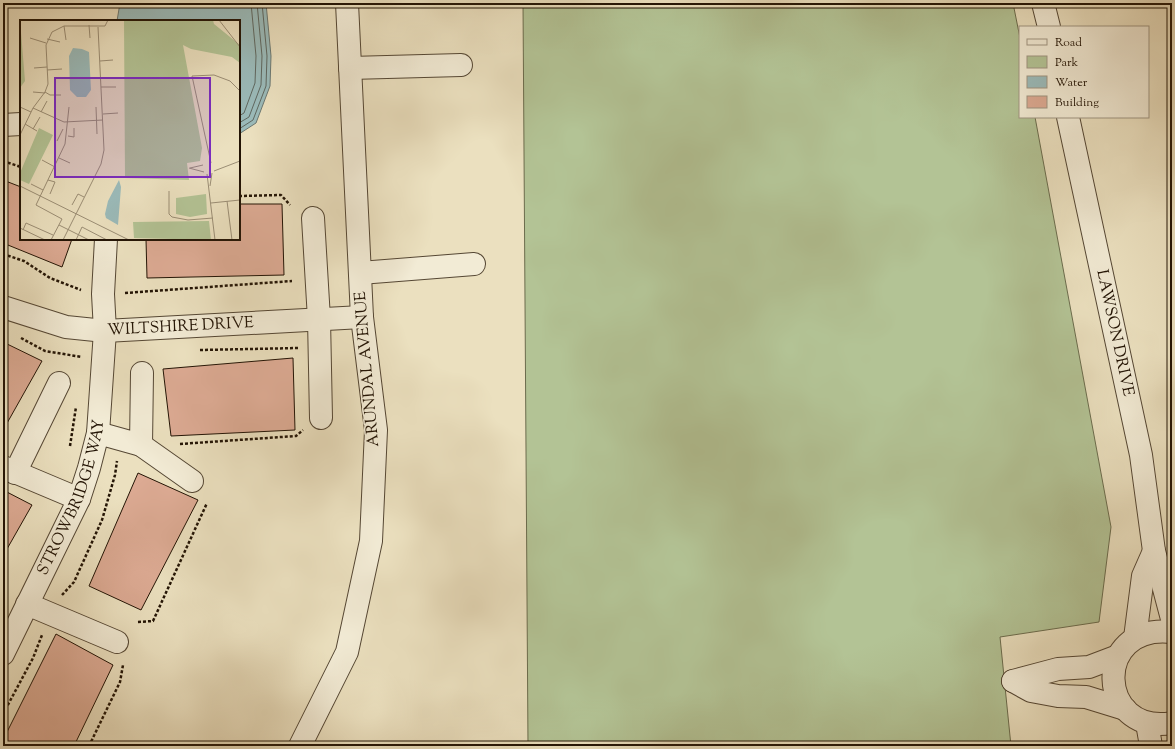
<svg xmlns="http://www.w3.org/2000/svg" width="1175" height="749" font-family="'Sorts Mill Goudy',serif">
  <rect width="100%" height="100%" fill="#ebe0bf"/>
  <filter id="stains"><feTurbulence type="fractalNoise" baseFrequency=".005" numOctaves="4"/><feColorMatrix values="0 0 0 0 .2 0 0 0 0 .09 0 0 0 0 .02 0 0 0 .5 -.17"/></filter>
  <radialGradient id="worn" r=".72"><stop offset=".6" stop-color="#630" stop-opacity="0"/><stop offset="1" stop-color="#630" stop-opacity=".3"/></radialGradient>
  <!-- green -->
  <path fill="#b3c395" stroke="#6b6c4d" d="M523,3H1013L1020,38V117H1035L1111,527L1099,622L1000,637L1011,746H528Z"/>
  <!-- water -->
  <path fill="#9bbbba" stroke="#6b7872" d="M120,3H266L271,56L270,86L256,123L239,134V21H117Z"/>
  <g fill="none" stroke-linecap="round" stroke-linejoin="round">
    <!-- shore -->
    <g stroke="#5f6860" stroke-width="1">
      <path d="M239,116L244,113L255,83L256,56L251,3"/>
      <path d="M239,123L249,117L261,85L262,56L257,3"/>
      <path d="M239,129L253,120L266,86L267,56L262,3"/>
    </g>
  </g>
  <!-- building -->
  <g fill="#dcaa93" stroke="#231405">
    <path d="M3,180L21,187V239H72L62,267L3,243Z"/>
    <path d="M239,204H282L284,275L147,278L146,239H239Z"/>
    <path d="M3,342L42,361L6,425L3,424Z"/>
    <path d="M293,358L295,430L171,436L163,369Z"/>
    <path d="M138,473L198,500L141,610L89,586Z"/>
    <path d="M3,490L32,505L3,556Z"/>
    <path d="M56,634L113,665L74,746H3V740Z"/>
  </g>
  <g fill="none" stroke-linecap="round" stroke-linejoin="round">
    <defs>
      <g id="minor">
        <path d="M1043,3L1049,27"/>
        <path d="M350,68L461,65"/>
        <path id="s1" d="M1068,117L1141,455L1154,551L1172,619"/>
        <path d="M3,125L21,124"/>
        <path d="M313,218L319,319L321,418"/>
        <path d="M360,273L474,264"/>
        <path id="s2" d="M3,307L66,327L105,331L362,317"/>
        <path d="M98,433L141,445L142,373"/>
        <path d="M141,445L192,481"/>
        <path d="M3,467L79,499"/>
        <path d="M15,473L59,383"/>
        <path d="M27,604L117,642"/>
        <path d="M1172,632C1091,623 1097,736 1172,723"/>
        <path d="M1135,638L1143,576L1154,551"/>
        <path id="s3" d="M3,654L79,499L89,468L98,433L105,331L103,294L106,239"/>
        <path d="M1013,681L1031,691L1058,696L1086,697L1125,709"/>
        <path d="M1013,681L1058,669L1089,667L1118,656"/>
        <path d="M1147,723L1151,746"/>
        <path d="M300,746L347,652L371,541L376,430L362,317L347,3"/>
      </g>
    </defs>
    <!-- minor casing -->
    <use href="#minor" stroke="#554734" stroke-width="24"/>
    <!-- path -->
    <g stroke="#231405" stroke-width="2.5" stroke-dasharray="3 2" stroke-linecap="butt">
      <path d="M3,161L21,167"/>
      <path d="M239,196L281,195L290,205"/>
      <path d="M3,254L24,261L50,278L81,290"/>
      <path d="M125,293L292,281"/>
      <path d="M21,338L45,351L82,357"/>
      <path d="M200,350L299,348"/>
      <path d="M180,444L296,436L303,430"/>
      <path d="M70,446L76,407"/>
      <path d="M62,595L74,582L102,520L115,475L117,461"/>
      <path d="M138,622L153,621L207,503"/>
      <path d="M3,714L33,658L42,635"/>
      <path d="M89,746L120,682L123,665"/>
    </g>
    <!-- minor -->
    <use href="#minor" stroke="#f2ebd5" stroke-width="22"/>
  </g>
  <g text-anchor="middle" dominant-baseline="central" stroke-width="3" stroke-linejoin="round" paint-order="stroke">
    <!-- street labels -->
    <g font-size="16" fill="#231405" stroke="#f2ebd5">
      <text stroke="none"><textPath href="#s2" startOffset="181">WILTSHIRE DRIVE</textPath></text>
      <text stroke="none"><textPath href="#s1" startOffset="221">LAWSON DRIVE</textPath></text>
      <text transform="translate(368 369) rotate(-95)">ARUNDAL AVENUE</text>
      <text stroke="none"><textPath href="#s3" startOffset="172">STROWBRIDGE WAY</textPath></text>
    </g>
  </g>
  <!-- overview -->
  <g transform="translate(20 20)">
    <rect width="220" height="220" fill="#ebe0bf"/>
    <path d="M0,0L5,61L0,68ZM104,0H193L194,4L220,25V43L212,37L171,29L163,25L182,128L180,141L167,143L169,160L105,158ZM19,108L33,115L9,164L0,160V153ZM186,174L187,194L170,197L156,194V178ZM189,201L191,220L114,218L113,202Z" fill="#b3c395"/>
    <path d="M53,28L62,29L69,32L71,70L66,77H57L50,70L49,36ZM99,160L101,167L98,205L86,198L85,194L88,181Z" fill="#9bbbba"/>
    <path fill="none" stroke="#9b8e75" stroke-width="1" d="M199,0L220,27M69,5L70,18M44,6L46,20M10,18L26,23M27,19L40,22M80,41L93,40M14,48L27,47M27,50L42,49M81,67H96M13,72L25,73M25,72L30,75H41M0,87L11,92M76,87L77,114M13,88L44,102L83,100M21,92L27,81M83,94L98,93M5,104L17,111M13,109L20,97M0,115L13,88L25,72L28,64L26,25L32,12L44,6H85L88,0M48,116L54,117V108M37,121L43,109M39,138L50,143M22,140L35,147M191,143L172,56L194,55L210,61L220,71M169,148L184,152M170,148L183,145M194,151L220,141M187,154L195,220M28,160L35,162L30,174M11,164L23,170M0,166L109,220M190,166L192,153M149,171V194L152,197L168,200L193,198M207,181L212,220M191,183L220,180M52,185L58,174L64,177M39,205L69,220M0,208L25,220M3,210L6,203L33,215M31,220L42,199L16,185L45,124L49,87M43,220L81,144L84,130L78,7M56,220L62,207L87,220"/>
    <path fill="#7b2cbf" fill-opacity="0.15" stroke="#7b2cbf" stroke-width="2" d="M35,58H190V157H35Z"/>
    <rect width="220" height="220" fill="none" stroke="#231405" stroke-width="2"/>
  </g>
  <!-- margin -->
  <rect width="1175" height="749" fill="none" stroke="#ebe0bf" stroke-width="16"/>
  <rect x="4" y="4" width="1167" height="741" fill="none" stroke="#231405" stroke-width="2"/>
  <rect x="8" y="8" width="1159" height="733" fill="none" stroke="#231405"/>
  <!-- legend -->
  <rect x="1019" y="26" width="130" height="92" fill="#f2ebd5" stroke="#9f9582"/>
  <rect x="1027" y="39" width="20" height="6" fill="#f2ebd5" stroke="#9f9582"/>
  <text x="1055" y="46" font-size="12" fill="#231405">Road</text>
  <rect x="1027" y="56" width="20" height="12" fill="#b3c395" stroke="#9f9582"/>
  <text x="1055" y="66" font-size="12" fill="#231405">Park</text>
  <rect x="1027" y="76" width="20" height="12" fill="#9bbbba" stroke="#9f9582"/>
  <text x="1055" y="86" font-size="12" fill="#231405">Water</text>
  <rect x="1027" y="96" width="20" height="12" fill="#dcaa93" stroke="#9f9582"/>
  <text x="1055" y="106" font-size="12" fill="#231405">Building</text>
  <rect width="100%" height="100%" filter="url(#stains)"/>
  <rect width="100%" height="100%" fill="url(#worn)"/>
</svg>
